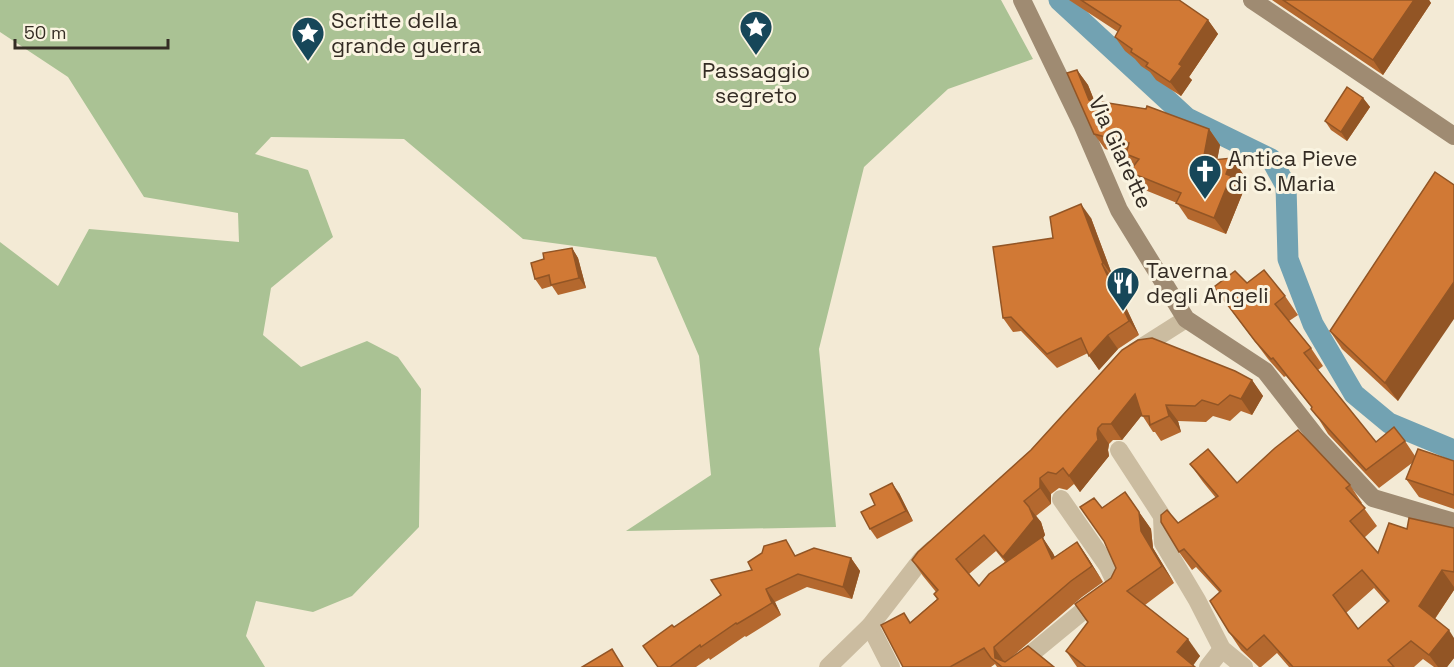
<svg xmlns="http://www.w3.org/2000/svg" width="1454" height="667" font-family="'Space Grotesk',sans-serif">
  <rect width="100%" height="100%" fill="#f3ead5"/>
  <!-- green -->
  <path fill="#aac294" d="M0,0H1001L1033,59L948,89L864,167L819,349L836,527L626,531L711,475L699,356L656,257L523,239L404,139L271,137L255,154L308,170L333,237L271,288L263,335L301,367L367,341L398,357L421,389L419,527L352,596L313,612L256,601L246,636L265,667H0V242L58,286L89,229L239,242L238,213L144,197L68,77L0,32Z"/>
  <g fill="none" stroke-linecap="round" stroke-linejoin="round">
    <!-- canal -->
    <path stroke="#72a2b2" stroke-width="21" d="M1059,0L1187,118L1271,159L1286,186L1288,259L1313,324L1354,394L1389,423L1454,450"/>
    <!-- street -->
    <g stroke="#cbbca0" stroke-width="18">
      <path d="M1134,352L1186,319"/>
      <path d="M1119,450L1162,516L1163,543L1197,600L1222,649L1244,667"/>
      <path d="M870,626L891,667"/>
      <path d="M828,667L870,626L921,560L933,549"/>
      <path d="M1015,667L1089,606L1117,586L1107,565L1061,499"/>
      <path d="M1208,667L1222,649"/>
    </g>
    <!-- secondary -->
    <g stroke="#9f8b72" stroke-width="18">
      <path d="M1022,0L1082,124L1119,210L1186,319L1265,371L1318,439L1373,498L1454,522"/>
      <path d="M1252,0L1454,136"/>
    </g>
  </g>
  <!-- wall -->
  <g fill="#b4682e" fill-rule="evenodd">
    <path d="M1069,0H1179L1208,20L1218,34L1189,77L1192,80L1181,96L1156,80L1150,72L1141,66L1135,59L1125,51L1115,37L1118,32Z"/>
    <path d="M1272,0H1429L1431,3L1383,75Z"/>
    <path d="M1077,70L1088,85L1094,100L1209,129L1220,145L1217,160L1232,158L1243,174L1238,186L1243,192L1226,234L1188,219L1177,203L1140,188L1129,172L1134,166L1126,155L1105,149L1094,134Z"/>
    <path d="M1363,98L1370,107L1347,141L1331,130L1325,121Z"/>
    <path d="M1435,172L1398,401L1342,349L1330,331Z"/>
    <path d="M1091,218L1113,277L1112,278L1139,335L1118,349L1099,370L1088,353L1057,368L1021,331L1013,332L1003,318L1053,238Z"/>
    <path d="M572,248L578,258L586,288L558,295L552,286L542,289L535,279L544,259Z"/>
    <path d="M1247,283L1285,296L1298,315L1289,321L1311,348L1323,366L1318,370L1376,442L1405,441L1415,456L1454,461V509L1419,497L1406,479L1412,463L1379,488L1328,434L1312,408L1286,376L1284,377L1268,359L1214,287Z"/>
    <path d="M1122,350L1252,380L1263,396L1252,415L1241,411L1230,421L1213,416L1206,422L1178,421L1181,432L1161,441L1155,432H1153L1142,415L1122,440H1113L1109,444L1108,450L1109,456L1080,492L1074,484L1067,490L1059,488L1051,494V504L1036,516L1041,522L1045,535L1043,538L1055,557L1077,542L1088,558L1103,582L1082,597L1006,662L1054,667H997L995,664L991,667H903L911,622L937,599L934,594L936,592L923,576L912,560L1031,450ZM996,551L1005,562L979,586L969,574Z"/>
    <path d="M1190,464L1237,483L1350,485L1362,503L1361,504L1377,526L1364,538L1378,553L1407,529L1454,528V590L1435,619L1454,658L1447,667H1434L1423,659L1414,667H1289L1277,653L1261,667H1259L1241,650L1229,632L1219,592L1196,567L1192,570L1179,552L1178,523L1216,498L1203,482ZM1374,588L1387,603L1358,629L1346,613Z"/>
    <path d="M1125,492L1151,529L1153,548L1174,583L1145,605L1200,656L1193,665L1195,667H1077L1066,651L1088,623L1075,604L1111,578L1116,568L1102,508Z"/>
    <path d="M899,493L913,521L877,539L870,529Z"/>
    <path d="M796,555L851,558L860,571L852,599L807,587L775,602L781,615L746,637L745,636L710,660L709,658L696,667H658L674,627L721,595L752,570Z"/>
  </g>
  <!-- shaded-wall -->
  <g fill="#925525">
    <path d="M1414,0H1429L1431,3L1383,75L1373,60Z"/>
    <path d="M1208,20L1218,34L1189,77L1192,80L1181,96L1170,82L1179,64Z"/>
    <path d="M1077,70L1088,85L1100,115L1089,100Z"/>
    <path d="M1363,98L1370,107L1347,141L1341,132Z"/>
    <path d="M1209,129L1220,145L1214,177L1203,161Z"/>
    <path d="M1232,158L1243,174L1238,186L1243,192L1226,234L1214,218L1226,174Z"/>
    <path d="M1081,204L1091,218L1113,277L1103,263Z"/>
    <path d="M572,248L578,258L586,288L579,278Z"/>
    <path d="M1102,264L1112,278L1139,335L1129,321Z"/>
    <path d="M1454,282V319L1398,401L1385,383Z"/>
    <path d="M1108,335L1118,349L1099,370L1089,356Z"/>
    <path d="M1252,380L1263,396L1252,415L1241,399Z"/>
    <path d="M1135,394L1146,410L1122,440L1111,424Z"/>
    <path d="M1166,405L1178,421L1181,432L1169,416Z"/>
    <path d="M1098,428L1109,444L1108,450L1109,456L1080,492L1069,476L1097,434Z"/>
    <path d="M1040,478L1051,494V504L1040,488Z"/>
    <path d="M892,483L899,493L913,521L906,511Z"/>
    <path d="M1029,507L1041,522L1045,535L1043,538L1053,553L1063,575L1015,573L1003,557Z"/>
    <path d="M1139,512L1151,529L1153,548L1174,583L1162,566L1141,531Z"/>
    <path d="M1077,542L1088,558L1103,582L1092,566Z"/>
    <path d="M851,558L860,571L852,599L843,587Z"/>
    <path d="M1442,570L1454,587V590L1431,624L1419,606Z"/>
    <path d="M766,589L775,602L781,615L772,603Z"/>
    <path d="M1449,630L1454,638V658L1447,667H1438L1429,655Z"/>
    <path d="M1188,639L1200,656L1192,667L1177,652Z"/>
    <path d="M994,647L1005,663L995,658Z"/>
  </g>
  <!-- building -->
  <g fill="#d17935" stroke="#925525" stroke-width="1.5" fill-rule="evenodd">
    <path d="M1081,0H1179L1208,20L1179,64L1182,66L1170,82L1146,66L1148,63L1131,52L1132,49L1115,37L1121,26Z"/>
    <path d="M1283,0H1414L1373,60Z"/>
    <path d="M1077,70L1089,100L1146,109L1147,106L1209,129L1203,161L1232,158L1226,174L1231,176L1214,218L1176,203L1181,193L1129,172L1139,159L1126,154L1129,143L1094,134L1067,73Z"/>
    <path d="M1347,87L1363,98L1341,132L1325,121Z"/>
    <path d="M1435,172L1454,185V282L1385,383L1330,331Z"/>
    <path d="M1081,204L1103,263L1102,264L1129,321L1108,335L1089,356L1081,338L1047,354L1011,317L1003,318L993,247L1053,238L1050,217Z"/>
    <path d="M572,248L579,278L551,285L549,275L535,279L531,263L544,259L543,253Z"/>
    <path d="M1264,270L1285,296L1275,304L1311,348L1304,353L1376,442L1394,427L1405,441L1366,470L1316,415L1311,409L1312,407L1273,358L1271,359L1255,341L1214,287L1235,271L1247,283Z"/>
    <path d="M1152,338L1235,371L1252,380L1241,399L1230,395L1218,405L1202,400L1195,406L1166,405L1169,416L1150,425L1149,416H1142L1135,394L1111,424H1102L1098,428L1097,434L1098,440L1069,476L1063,468L1056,474L1048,472L1040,478V488L1024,501L1029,507L1034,519L1003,557L984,535L956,559L979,586L989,574L1042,537L1052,559L1077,542L1092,566L1071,581L994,647L995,658L1005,662L1028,646L1054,667H1002L991,658L984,648L950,667H903L881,625L904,613L910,623L938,599L934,594L938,590L912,560L918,552L1031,450L1122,350L1138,340Z"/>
    <path d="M1298,430L1350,485L1346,488L1365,508L1350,521L1378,553L1389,523L1407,529L1409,518L1454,528V572L1442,570L1419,606L1449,630L1429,655L1411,641L1388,660L1394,667H1293L1264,635L1247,650L1229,632L1210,601L1221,591L1184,549L1179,552L1161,522V515L1167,510L1178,523L1218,496L1190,464L1208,449L1237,483L1275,448ZM1362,570L1389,601L1358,629L1333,595Z"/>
    <path d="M1418,449L1454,461V495L1406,479Z"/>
    <path d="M892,483L906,511L870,529L861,512L875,505L870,494Z"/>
    <path d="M1125,492L1139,512L1141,531L1162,566L1127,591L1188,639L1177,652L1195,667H1086L1066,651L1088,622L1075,604L1111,578L1116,568L1104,541L1080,507L1094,498L1102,508Z"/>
    <path d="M786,540L795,556L814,548L851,558L843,587L798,574L766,589L772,603L737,624L736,623L701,647L700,645L670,667H658L643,646L672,625L674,627L721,595L711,580L752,570L748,562L762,553L764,546Z"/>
    <path d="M612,649L623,667H582Z"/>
  </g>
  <!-- icons -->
  <defs>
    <symbol id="sight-pin" viewBox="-11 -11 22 30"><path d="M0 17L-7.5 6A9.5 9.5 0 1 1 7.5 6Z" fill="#174759" stroke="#faf4e1"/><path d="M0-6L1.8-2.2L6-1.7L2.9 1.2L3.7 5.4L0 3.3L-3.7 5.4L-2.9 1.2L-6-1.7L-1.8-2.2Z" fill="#fff"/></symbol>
    <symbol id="church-pin" viewBox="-11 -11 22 30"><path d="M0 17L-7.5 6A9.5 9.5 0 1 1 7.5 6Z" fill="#174759" stroke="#faf4e1"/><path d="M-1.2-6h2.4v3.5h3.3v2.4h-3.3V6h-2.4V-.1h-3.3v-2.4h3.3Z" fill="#fff"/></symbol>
    <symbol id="restaurant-pin" viewBox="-11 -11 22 30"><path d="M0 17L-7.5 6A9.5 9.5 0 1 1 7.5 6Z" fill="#174759" stroke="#faf4e1"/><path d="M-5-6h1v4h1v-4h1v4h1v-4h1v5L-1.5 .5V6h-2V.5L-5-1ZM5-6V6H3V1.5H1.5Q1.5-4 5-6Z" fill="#fff"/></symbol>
  </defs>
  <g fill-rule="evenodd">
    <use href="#sight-pin" x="737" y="8" width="38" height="52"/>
    <use href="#sight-pin" x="289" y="14" width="38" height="52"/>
    <use href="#church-pin" x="1186" y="152" width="38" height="52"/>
    <use href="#restaurant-pin" x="1104" y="264" width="38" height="52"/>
  </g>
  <g text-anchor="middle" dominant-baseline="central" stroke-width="6" stroke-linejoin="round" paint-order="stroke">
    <!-- poi labels -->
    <g font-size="22" fill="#342c24" stroke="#faf4e1" text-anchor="start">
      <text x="331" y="20">Scritte della<tspan x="331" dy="25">grande guerra</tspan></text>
      <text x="756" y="70" text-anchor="middle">Passaggio<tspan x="756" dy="25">segreto</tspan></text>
      <text x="1228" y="158">Antica Pieve<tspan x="1228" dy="25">di S. Maria</tspan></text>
      <text x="1146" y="270">Taverna<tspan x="1146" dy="25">degli Angeli</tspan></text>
    </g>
    <!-- street labels -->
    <g font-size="22" fill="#342c24" stroke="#faf4e1">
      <text transform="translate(1121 152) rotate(65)">Via Giarette</text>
    </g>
  </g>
  <!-- scale -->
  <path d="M15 39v9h153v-9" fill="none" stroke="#342c24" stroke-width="3"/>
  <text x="24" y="39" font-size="18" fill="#342c24" stroke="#faf4e1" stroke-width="4.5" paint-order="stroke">50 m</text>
</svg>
